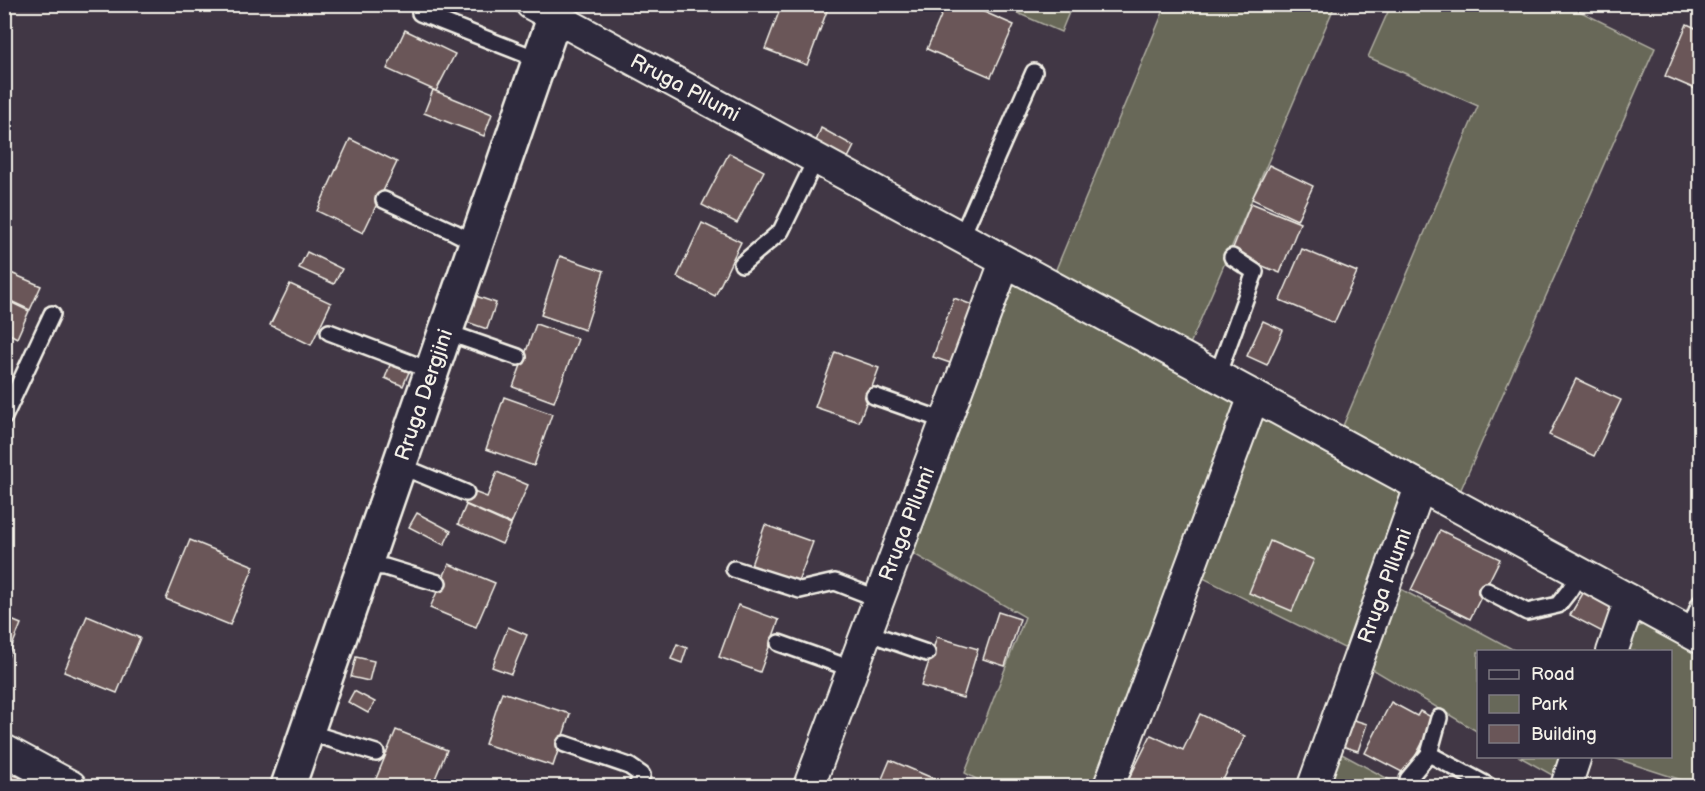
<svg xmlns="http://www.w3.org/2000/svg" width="1705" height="791" font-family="'Balsamiq Sans',sans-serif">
  <rect width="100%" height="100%" fill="#413745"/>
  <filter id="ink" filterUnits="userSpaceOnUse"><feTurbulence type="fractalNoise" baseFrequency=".0167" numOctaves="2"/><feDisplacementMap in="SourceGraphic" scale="12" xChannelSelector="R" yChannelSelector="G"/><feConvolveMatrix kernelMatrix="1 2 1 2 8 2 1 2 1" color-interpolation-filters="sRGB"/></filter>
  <g filter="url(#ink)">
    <!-- green -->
    <g fill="#676859" stroke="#aeaca0" stroke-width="1.5">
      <path d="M999,5L1072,4V5L1061,32Z"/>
      <path d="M1166,5H1335L1188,349L1052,279Z"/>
      <path d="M1391,5H1567L1655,48L1458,496L1340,433L1478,106L1368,57Z"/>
      <path d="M1008,275L1240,405L1101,786H989L965,773L1025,617L905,549Z"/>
      <path d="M1259,416L1404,489L1354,653L1201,577Z"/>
      <path d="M1397,587L1516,651L1478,652V732L1369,667Z"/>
      <path d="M1645,624L1700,653V786L1611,757L1670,756V652L1623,651L1630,630Z"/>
      <path d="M1338,752L1401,786H1326Z"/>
      <path d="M1520,757H1567L1559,779Z"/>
    </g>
    <!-- building -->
    <g fill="#6a5658" stroke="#f4f1e8" stroke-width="1.5">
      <path d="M782,4H820L828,8L807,65L765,49Z"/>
      <path d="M946,4H966L1014,25L991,77L927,49Z"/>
      <path d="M1687,24L1700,30V91L1665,76Z"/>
      <path d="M405,30L455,54L436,91L387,69Z"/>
      <path d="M433,90L492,114L484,136L424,113Z"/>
      <path d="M821,128L854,146L847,160L815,144Z"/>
      <path d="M350,139L397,162L363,233L317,211Z"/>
      <path d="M729,153L764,171L737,223L702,205Z"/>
      <path d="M1269,165L1313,186L1297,220L1252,199Z"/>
      <path d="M1251,203L1300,223L1280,273L1231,253Z"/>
      <path d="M702,223L741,242L715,296L677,277Z"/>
      <path d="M1302,249L1357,272L1334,323L1280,300Z"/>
      <path d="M307,252L342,269L334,284L299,268Z"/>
      <path d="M560,256L604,271L585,330L541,315Z"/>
      <path d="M4,270L41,286L30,310L4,298Z"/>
      <path d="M290,284L331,303L311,345L270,325Z"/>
      <path d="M473,295L496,303L487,329L464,321Z"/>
      <path d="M954,298L975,306L953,364L933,357Z"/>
      <path d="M4,299L29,311L17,338L4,331Z"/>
      <path d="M1263,321L1283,330L1267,365L1247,356Z"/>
      <path d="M536,324L578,339L554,402L513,387Z"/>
      <path d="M835,352L879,368L859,422L815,407Z"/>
      <path d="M390,365L409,372L403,386L385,378Z"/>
      <path d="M1576,379L1621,400L1594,456L1549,435Z"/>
      <path d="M504,397L552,414L534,466L486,449Z"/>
      <path d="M497,472L528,485L511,524L465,504L471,491L487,497Z"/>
      <path d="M466,505L511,525L502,544L458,524Z"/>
      <path d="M417,513L451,531L444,545L409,527Z"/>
      <path d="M765,525L813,542L798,582L751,565Z"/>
      <path d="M1440,530L1500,559L1470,619L1411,590Z"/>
      <path d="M190,540L254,566L230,625L166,599Z"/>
      <path d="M1270,541L1314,560L1292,611L1249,593Z"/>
      <path d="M449,564L495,583L476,627L430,608Z"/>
      <path d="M1585,590L1619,609L1610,636L1570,615Z"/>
      <path d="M738,605L779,620L760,672L719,657Z"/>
      <path d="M998,612L1020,619L1005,666L983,659Z"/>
      <path d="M87,616L140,638L117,693L64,672Z"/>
      <path d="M4,617L21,624L4,666Z"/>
      <path d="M508,627L527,635L511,674L492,667Z"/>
      <path d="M937,637L978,649L963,698L921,686Z"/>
      <path d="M677,644L687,648L682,663L671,659Z"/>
      <path d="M356,657L374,661L369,681L351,677Z"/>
      <path d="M354,691L375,702L368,713L348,702Z"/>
      <path d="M502,692L570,714L553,766L485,744Z"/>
      <path d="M1391,702L1417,716L1420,711L1435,719L1406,774L1365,753Z"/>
      <path d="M1200,714L1245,736L1220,786H1134L1127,783L1151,735L1183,750Z"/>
      <path d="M1351,719L1367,724L1358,751L1342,746Z"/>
      <path d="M396,730L447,750L432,786H373Z"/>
      <path d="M890,760L937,780L934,786H879Z"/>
      <path d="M4,773L20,777L18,786H4Z"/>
    </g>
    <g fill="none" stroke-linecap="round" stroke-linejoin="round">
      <defs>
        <g id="service">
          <path d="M420,13L540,60"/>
          <path d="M384,200L454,232L476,243"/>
          <path d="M961,238L1034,72"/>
          <path d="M742,264L781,231L816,159"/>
          <path d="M329,332L432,371"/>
          <path d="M446,332L518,357"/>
          <path d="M1217,376L1255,272L1232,257"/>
          <path d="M874,396L945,421"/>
          <path d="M4,417L52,314"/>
          <path d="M399,468L418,473L466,493"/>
          <path d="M365,566L385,567L438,583"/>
          <path d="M734,569L800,590L835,582L879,599"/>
          <path d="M1487,591L1527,612L1558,605L1569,591L1580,573"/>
          <path d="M866,632L927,653"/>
          <path d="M1689,632L1700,603"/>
          <path d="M779,643L841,665L853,667"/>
          <path d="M307,732L376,753"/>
          <path d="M565,744L629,766L642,775L637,786"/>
          <path d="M1429,754L1489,786"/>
          <path d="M1408,779L1429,754L1439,718"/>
          <path d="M29,784L31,786"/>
        </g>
        <g id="minor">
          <path d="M531,4L1700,638"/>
          <path d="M1612,652L1630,600"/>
          <path d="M4,750L71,786"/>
          <path d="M809,786L1005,262"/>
          <path d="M1109,786L1254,396"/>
          <path d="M1313,786L1420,487"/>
          <path d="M1566,786L1576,756"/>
        </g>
        <path id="tertiary" d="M288,786L559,4"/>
      </defs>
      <!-- service casing -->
      <use href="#service" stroke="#f4f1e8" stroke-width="20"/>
      <!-- minor casing -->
      <use href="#minor" stroke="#f4f1e8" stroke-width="34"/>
      <!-- tertiary casing -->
      <use href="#tertiary" stroke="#f4f1e8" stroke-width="38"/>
      <!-- service -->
      <use href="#service" stroke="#2f2a3d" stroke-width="15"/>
      <!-- minor -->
      <use href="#minor" stroke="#2f2a3d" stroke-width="30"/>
      <!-- tertiary -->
      <use href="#tertiary" stroke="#2f2a3d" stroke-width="33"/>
    </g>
  </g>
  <g text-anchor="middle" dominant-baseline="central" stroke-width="5" stroke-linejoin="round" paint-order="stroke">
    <!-- street labels -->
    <g font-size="21" fill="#f4f1e8" stroke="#2f2a3d">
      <text transform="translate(685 88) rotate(28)">Rruga Pllumi</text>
      <text transform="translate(424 395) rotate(-71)">Rruga Dergjini</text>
      <text transform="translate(907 524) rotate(-69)">Rruga Pllumi</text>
      <text transform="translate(1385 586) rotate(-70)">Rruga Pllumi</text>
    </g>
  </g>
  <!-- margin -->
  <rect width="1705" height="791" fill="none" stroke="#2f2a3d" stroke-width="24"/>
  <rect x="12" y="12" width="1681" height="767" fill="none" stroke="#f4f1e8" stroke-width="2" filter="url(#ink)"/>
  <!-- legend -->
  <rect x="1477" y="650" width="195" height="108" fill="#2f2a3d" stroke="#7e7a81" stroke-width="1.5"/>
  <rect x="1489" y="670" width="30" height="9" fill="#2f2a3d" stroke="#7e7a81" stroke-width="1.5"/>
  <text x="1531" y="680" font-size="18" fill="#f4f1e8">Road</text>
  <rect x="1489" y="695" width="30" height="18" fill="#676859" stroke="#7e7a81" stroke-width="1.5"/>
  <text x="1531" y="710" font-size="18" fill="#f4f1e8">Park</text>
  <rect x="1489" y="725" width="30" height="18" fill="#6a5658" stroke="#7e7a81" stroke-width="1.5"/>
  <text x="1531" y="740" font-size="18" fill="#f4f1e8">Building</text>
</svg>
